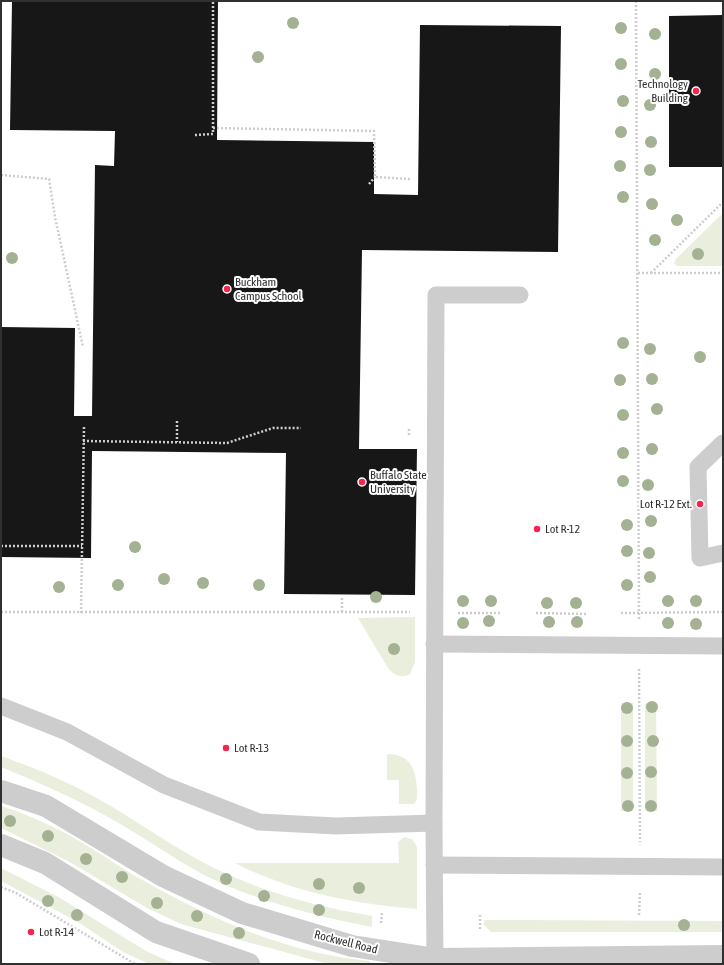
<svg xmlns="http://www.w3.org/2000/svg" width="724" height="965" font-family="'Asap Condensed',sans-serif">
  <rect width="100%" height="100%" fill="#fff"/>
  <!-- green -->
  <g fill="#e9eedd">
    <path d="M723,213V266H678L674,264L676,259Z"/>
    <path d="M415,617V662L410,674C401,679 394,675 388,668L358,618Z"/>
    <rect x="621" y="703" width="12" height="108"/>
    <path d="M645,703H656L657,811H645Z"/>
    <path d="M387,754C410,754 416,769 417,790C417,795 418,800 414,804H399V780H387Z"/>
    <path d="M1,756C38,769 75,785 109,805C144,826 178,850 216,869C266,893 318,907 372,916V927C314,916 257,901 204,875C171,857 141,835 108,817C74,798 38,782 1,767Z"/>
    <path d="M1,806C29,815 56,827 81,842C100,853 118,866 137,877C209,918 285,953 369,961L371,964H328L181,924L147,908L68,861L1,828Z"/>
    <path d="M404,837L412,839L417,847V909C355,904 291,892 235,863H399L398,842Z"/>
    <path d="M1,868L60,898L146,951L175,964H149L123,952L78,922L1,881Z"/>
    <path d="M484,920L723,921V932H491L484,925Z"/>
  </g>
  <!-- building -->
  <g fill="#171717">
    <path d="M12,1H218L217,140L374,142V194L418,195L420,25L561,26L558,252L362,250L359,449H417L415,595L284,594L286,453L92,451L91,558L1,557V327L75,328L74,416H92L95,165L114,166L115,131L10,130Z"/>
    <path d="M723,15V167H669V16Z"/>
  </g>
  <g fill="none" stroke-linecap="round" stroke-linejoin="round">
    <!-- path -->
    <g stroke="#cdcdcd" stroke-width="2.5" stroke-dasharray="2 2" stroke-linecap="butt">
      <path d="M636,1L639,620"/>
      <path d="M213,128L374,131L375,177L410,179"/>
      <path d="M195,135L213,134V1"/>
      <path d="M1,175L49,179L55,217L83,347"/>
      <path d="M369,184L375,177"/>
      <path d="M638,273H723"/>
      <path d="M651,273L723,202"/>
      <path d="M177,421V442"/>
      <path d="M409,429V437"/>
      <path d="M83,441L227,443L273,428H301"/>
      <path d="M1,546H82"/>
      <path d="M1,612H410"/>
      <path d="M342,612V596"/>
      <path d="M81,613L84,427"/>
      <path d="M458,613H500"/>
      <path d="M536,613L587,614"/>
      <path d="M621,613L723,612"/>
      <path d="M639,669L640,842"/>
      <path d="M1,887L16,893L135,964"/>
      <path d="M480,915V930"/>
      <path d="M639,915L640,891"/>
      <path d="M381,923L382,912"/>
    </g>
    <!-- service -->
    <g stroke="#cdcdcd" stroke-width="17">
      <path d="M723,443L698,467L700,558L723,553"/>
      <path d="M434,644L723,646"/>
      <path d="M1,706L67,732L164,785L259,822L336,826L434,823"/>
      <path d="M434,865L723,867"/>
      <path d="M435,964L434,823L436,295H520"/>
    </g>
    <!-- tertiary -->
    <g stroke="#cdcdcd" stroke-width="22">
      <path d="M1,791L46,806L163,876L242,913L352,946L436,959L723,956"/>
      <path d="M1,845L45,863L156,932L249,964"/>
    </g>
  </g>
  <!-- trees -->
  <g fill="#a4b192">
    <circle cx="293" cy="23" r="6"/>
    <circle cx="621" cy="28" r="6"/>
    <circle cx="655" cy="34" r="6"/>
    <circle cx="258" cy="57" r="6"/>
    <circle cx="621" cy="64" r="6"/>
    <circle cx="655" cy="74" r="6"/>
    <circle cx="623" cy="101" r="6"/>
    <circle cx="650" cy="105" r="6"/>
    <circle cx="621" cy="132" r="6"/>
    <circle cx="651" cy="142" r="6"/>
    <circle cx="620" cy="166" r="6"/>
    <circle cx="650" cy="170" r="6"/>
    <circle cx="623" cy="197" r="6"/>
    <circle cx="652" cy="204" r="6"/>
    <circle cx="677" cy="220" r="6"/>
    <circle cx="655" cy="240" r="6"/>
    <circle cx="698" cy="254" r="6"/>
    <circle cx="12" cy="258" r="6"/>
    <circle cx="623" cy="343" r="6"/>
    <circle cx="650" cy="349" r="6"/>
    <circle cx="700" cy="357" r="6"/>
    <circle cx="652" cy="379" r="6"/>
    <circle cx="620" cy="380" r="6"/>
    <circle cx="657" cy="409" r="6"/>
    <circle cx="623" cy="415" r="6"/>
    <circle cx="652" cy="449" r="6"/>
    <circle cx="623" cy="453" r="6"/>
    <circle cx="623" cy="481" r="6"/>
    <circle cx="648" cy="485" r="6"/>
    <circle cx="651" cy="521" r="6"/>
    <circle cx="627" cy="525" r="6"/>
    <circle cx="135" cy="547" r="6"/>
    <circle cx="627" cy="551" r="6"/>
    <circle cx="649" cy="553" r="6"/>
    <circle cx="650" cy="577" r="6"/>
    <circle cx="164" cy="579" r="6"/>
    <circle cx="203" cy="583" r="6"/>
    <circle cx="118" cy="585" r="6"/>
    <circle cx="259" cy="585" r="6"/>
    <circle cx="627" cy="585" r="6"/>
    <circle cx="59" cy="587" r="6"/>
    <circle cx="376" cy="597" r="6"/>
    <circle cx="463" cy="601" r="6"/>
    <circle cx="491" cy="601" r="6"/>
    <circle cx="668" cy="601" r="6"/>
    <circle cx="696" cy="601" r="6"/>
    <circle cx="547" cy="603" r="6"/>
    <circle cx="576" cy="603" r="6"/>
    <circle cx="489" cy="621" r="6"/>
    <circle cx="549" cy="622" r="6"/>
    <circle cx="577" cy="622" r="6"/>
    <circle cx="463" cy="623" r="6"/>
    <circle cx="668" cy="623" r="6"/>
    <circle cx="696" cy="624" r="6"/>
    <circle cx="394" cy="649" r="6"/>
    <circle cx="652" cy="707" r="6"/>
    <circle cx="627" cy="708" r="6"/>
    <circle cx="627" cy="741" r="6"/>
    <circle cx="653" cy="741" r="6"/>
    <circle cx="651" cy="772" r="6"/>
    <circle cx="627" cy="773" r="6"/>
    <circle cx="628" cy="806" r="6"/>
    <circle cx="651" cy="806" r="6"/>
    <circle cx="10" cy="821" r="6"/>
    <circle cx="48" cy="836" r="6"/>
    <circle cx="86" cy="859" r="6"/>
    <circle cx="122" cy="877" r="6"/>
    <circle cx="226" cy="879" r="6"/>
    <circle cx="319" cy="884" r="6"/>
    <circle cx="359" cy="888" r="6"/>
    <circle cx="264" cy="896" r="6"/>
    <circle cx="48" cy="901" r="6"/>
    <circle cx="157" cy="903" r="6"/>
    <circle cx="319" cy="910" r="6"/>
    <circle cx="77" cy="915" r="6"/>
    <circle cx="197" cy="916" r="6"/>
    <circle cx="684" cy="925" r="6"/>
    <circle cx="239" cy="933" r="6"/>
  </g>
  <!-- markers -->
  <g fill="#f6244f" stroke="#fff" stroke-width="1.5">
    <circle cx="696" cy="91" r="4"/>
    <circle cx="227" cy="289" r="4"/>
    <circle cx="362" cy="482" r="4"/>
    <circle cx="700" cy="504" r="4"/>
    <circle cx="537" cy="529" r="4"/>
    <circle cx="226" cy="748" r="4"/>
    <circle cx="31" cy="932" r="4"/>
  </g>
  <g text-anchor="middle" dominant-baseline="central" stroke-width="4" stroke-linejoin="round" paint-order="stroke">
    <!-- poi labels -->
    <g font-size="12" fill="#303030" stroke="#fff" text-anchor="start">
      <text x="688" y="84" text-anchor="end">Technology<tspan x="688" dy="14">Building</tspan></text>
      <text x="235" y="282">Buckham<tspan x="235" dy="14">Campus School</tspan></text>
      <text x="370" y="475">Buffalo State<tspan x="370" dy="14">University</tspan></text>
      <text x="692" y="504" text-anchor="end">Lot R-12 Ext.</text>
      <text x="545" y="529">Lot R-12</text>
      <text x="234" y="748">Lot R-13</text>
      <text x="39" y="932">Lot R-14</text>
    </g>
    <!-- street labels -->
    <g font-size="12" fill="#303030" stroke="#fff">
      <text transform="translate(346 942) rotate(14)">Rockwell Road</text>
    </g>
  </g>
  <!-- border -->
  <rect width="724" height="965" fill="none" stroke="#303030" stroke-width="4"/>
</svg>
